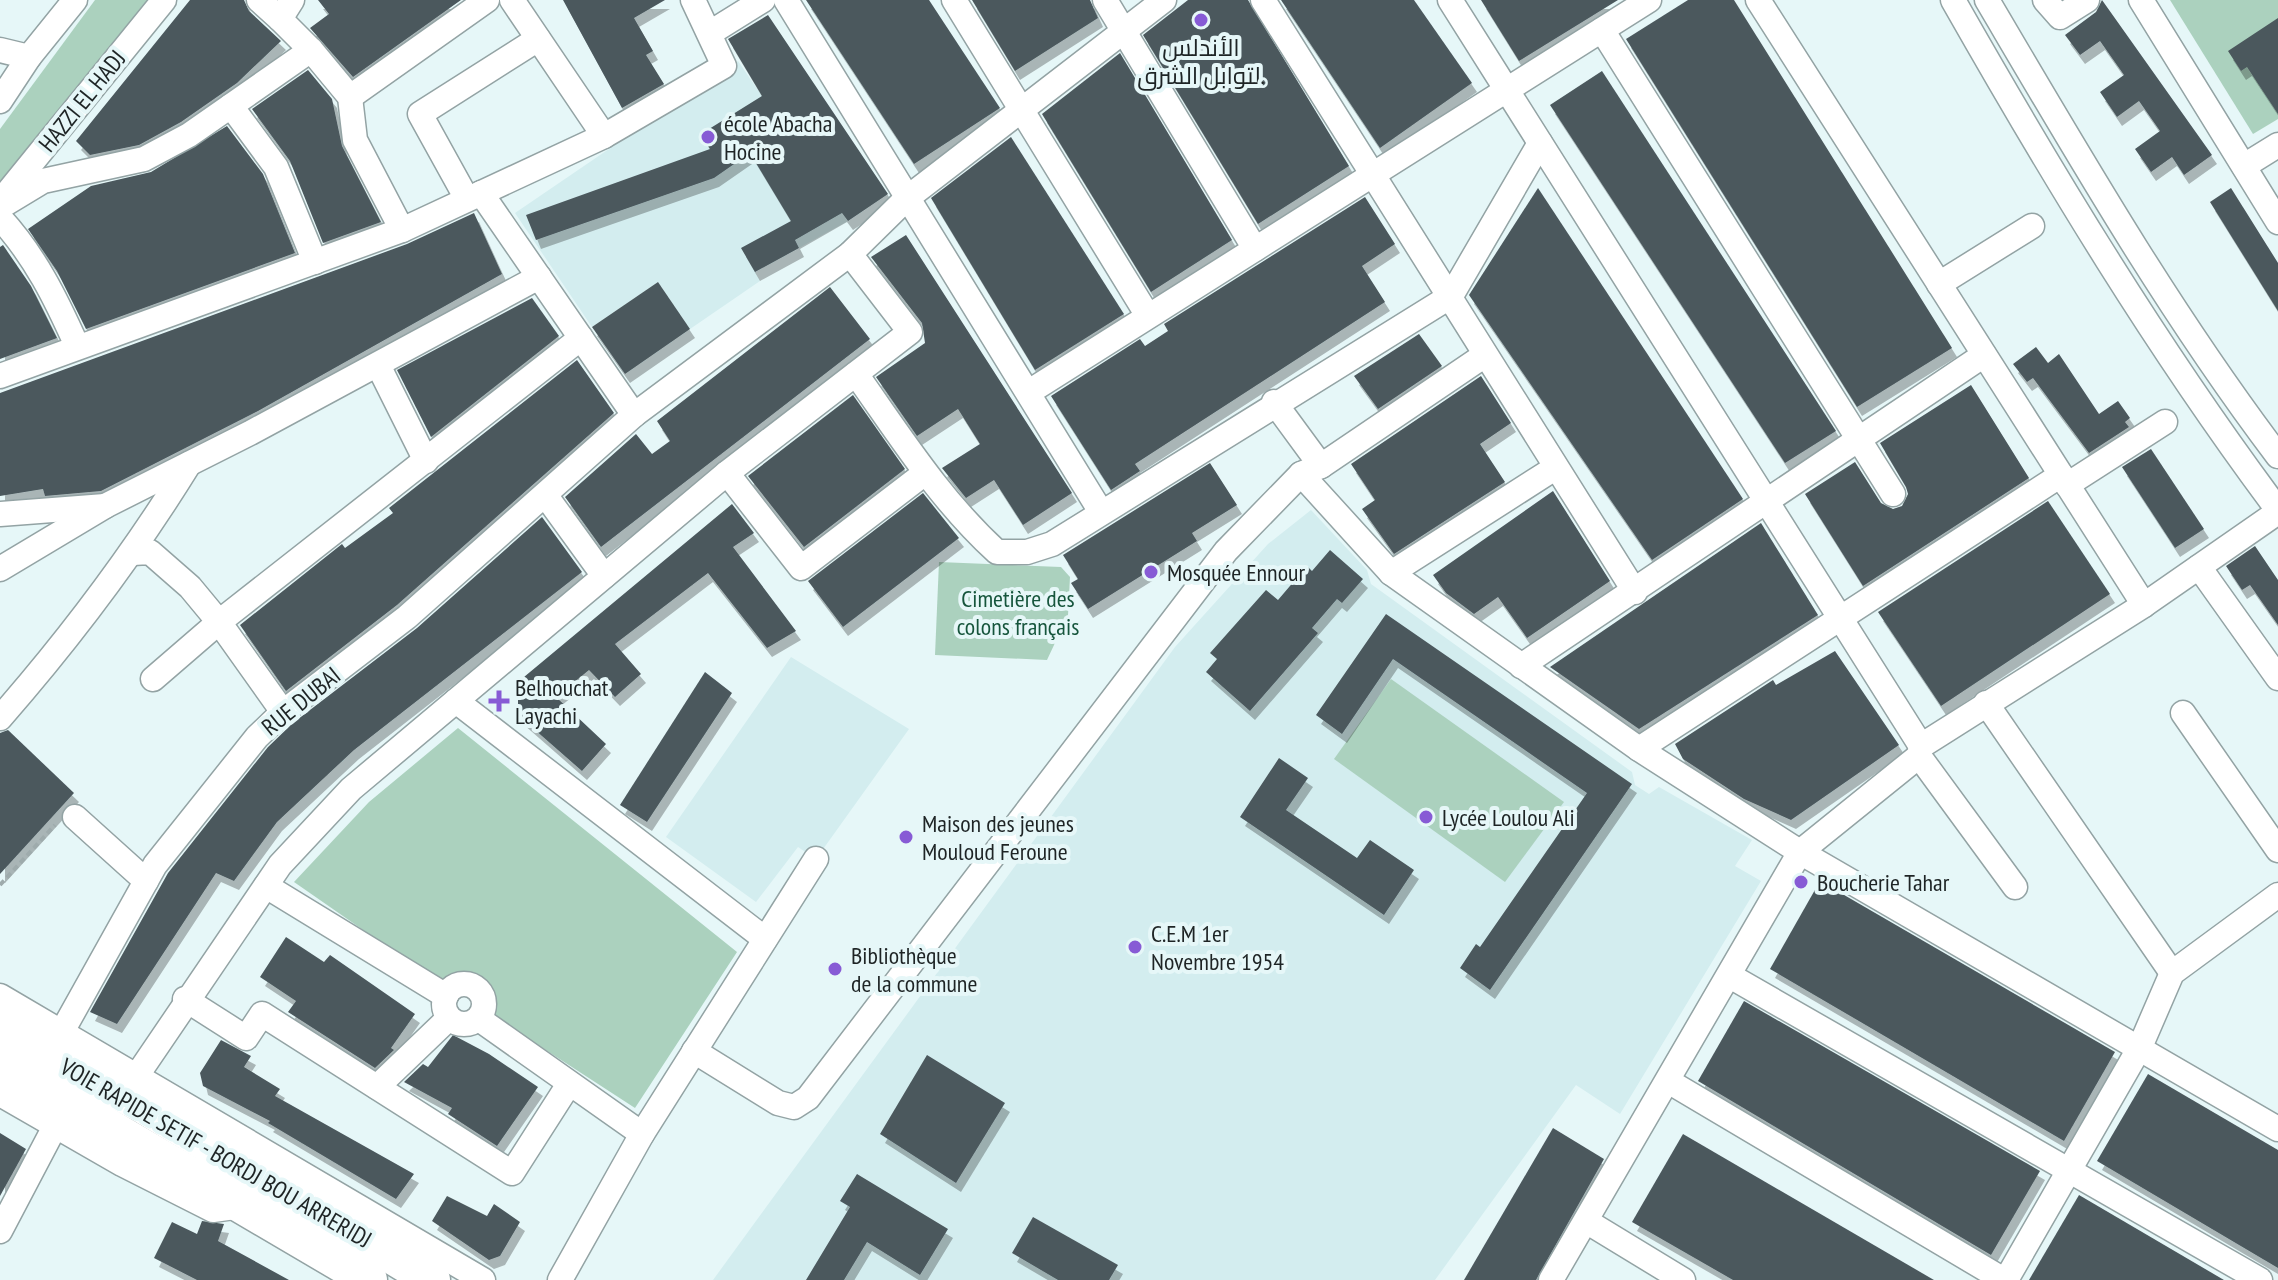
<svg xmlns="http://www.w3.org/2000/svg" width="2278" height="1280" font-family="'PT Sans Narrow',Cairo,sans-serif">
  <defs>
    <filter id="shadow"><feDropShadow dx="5" dy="9" stdDeviation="0" flood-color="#0004"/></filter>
  </defs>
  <rect width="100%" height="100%" fill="#e6f7f8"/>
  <!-- built -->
  <g fill="#d3edef">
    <path d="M738,61L848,221L755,272L760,281L690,329L658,282L592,327L515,213Z"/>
    <path d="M1311,510L1367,570L1371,584L1632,772L1635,785L1649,794L1659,787L1752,840L1735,866L1761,881L1620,1114L1576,1085L1435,1280H713L1175,647L1268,544Z"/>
    <path d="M791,657L909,729L816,859L798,847L756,902L666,837Z"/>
  </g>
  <!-- green -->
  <g fill="#abd1be">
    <path d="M95,0H151L29,153L0,183V129Z"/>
    <path d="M2170,0H2278V119L2253,134Z"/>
    <path d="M939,562L1061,567L1070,577L1068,615L1047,660L935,655Z"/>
    <path d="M1391,679L1564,802L1505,882L1334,759Z"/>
    <path d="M458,728L737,952L635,1108L501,1021L491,1012L490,994L481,982L458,979L438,982L294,882L369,802Z"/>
  </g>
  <!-- building -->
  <g fill="#4b585d" filter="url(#shadow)">
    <path d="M190,0H244L249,11L281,41L237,83L181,122L139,145L90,155L76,141Z"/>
    <path d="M318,0H461L353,77L310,28L329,14Z"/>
    <path d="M563,0H665L634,18L653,51L646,55L664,84L622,108Z"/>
    <path d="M806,0H929L1000,108L914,164Z"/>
    <path d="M972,0H1090L1098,18L1015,71Z"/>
    <path d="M1188,0H1248L1349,166L1258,224L1143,35Z"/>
    <path d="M1281,0H1414L1472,83L1380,148Z"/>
    <path d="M1481,0H1618L1519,61Z"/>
    <path d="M1688,0H1734L1952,348L1857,407L1626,39Z"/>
    <path d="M2102,0L2212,155L2184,175L2172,157L2151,172L2135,149L2160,131L2139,101L2117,117L2100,92L2124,75L2100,41L2080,55L2065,35L2096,12Z"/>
    <path d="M768,15L888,194L848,221L842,213L795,240L799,248L755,272L741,248L791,221L750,153L714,178L536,240L526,215L710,149L701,134L762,96L728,39Z"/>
    <path d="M2278,18V114L2247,67L2241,71L2228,51Z"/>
    <path d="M1120,53L1232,240L1151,292L1042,114Z"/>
    <path d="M308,70L332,99L342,146L381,222L323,243L290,161L252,109Z"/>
    <path d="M1602,71L1836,431L1785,463L1550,105Z"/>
    <path d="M227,126L263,174L295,253L86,329L57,271L28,229L91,186L151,172Z"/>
    <path d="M1011,137L1124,314L1035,370L931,198Z"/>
    <path d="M1538,188L1743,499L1652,560L1469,295Z"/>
    <path d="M2231,188L2278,263V311L2210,202Z"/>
    <path d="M1365,197L1395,244L1362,266L1385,302L1135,464L1140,471L1111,490L1051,396L1140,339L1145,346L1168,331L1164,324Z"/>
    <path d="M474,213L502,274L258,411L101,491L45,496L43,489L0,496V393L407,244Z"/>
    <path d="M906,235L1072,493L1023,525L994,480L966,498L942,468L980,444L958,409L917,436L876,377L925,343L922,323L871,257Z"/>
    <path d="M3,245L31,286L57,338L0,359V247Z"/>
    <path d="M658,282L690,329L625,374L592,327Z"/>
    <path d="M830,287L870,339L601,547L565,497L636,434L652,454L670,441L657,421Z"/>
    <path d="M532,298L559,336L431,437L397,370Z"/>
    <path d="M1419,334L1442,366L1378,409L1354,376Z"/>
    <path d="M2036,347L2048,363L2059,354L2099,414L2118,401L2130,418L2125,422L2129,427L2089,453L2033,378L2027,382L2013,364Z"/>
    <path d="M577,360L614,413L397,605L286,691L240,625L342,544L345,548L393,513L389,508Z"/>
    <path d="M1481,376L1511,423L1480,444L1505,482L1394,554L1362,509L1375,500L1351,464Z"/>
    <path d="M1971,385L2029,478L1863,586L1805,494L1855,462L1881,503L1893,509L1902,506L1908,494L1906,487L1880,443Z"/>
    <path d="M853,395L905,469L804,547L748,476Z"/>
    <path d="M2151,449L2204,529L2175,548L2122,467Z"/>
    <path d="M1210,463L1237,505L1192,533L1197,541L1088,609L1071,583L1078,579L1063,555Z"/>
    <path d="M1553,491L1610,581L1527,638L1498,597L1474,614L1446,593L1433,575Z"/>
    <path d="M923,493L959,538L843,627L808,581Z"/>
    <path d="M2048,501L2110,594L1941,706L1878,612Z"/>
    <path d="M732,504L754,533L733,547L796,631L767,648L708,573L615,644L641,674L615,697L589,670L556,697L606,744L582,771L518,715V682Z"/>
    <path d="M542,517L582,572L354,750L277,822L234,881L216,873L117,1024L90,1012L168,873L268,747L293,723L417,628Z"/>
    <path d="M1761,523L1818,615L1639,729L1550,667Z"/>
    <path d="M2255,546L2278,580V625L2250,585L2242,590L2226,566Z"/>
    <path d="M1330,550L1363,579L1342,603L1337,599L1312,628L1318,633L1250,711L1206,672L1217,659L1210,653L1266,590L1278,600L1307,566L1312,571Z"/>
    <path d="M1386,614L1632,784L1490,990L1460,968L1476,944L1480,947L1587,793L1393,659L1342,734L1316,715Z"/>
    <path d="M1835,651L1899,745L1791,820L1744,799L1683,759L1675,744L1773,680L1776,685Z"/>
    <path d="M705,672L732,693L647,822L620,805Z"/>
    <path d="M8,730L74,793L0,874V733Z"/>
    <path d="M1279,758L1308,778L1286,810L1357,858L1370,840L1414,870L1384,915L1240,817Z"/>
    <path d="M1820,881L2115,1052L2064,1141L1770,969Z"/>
    <path d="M286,937L324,962L330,955L415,1014L391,1048L394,1050L375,1068L288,1012L296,1001L260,977Z"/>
    <path d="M1744,1001L2040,1171L1991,1255L1698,1081Z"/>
    <path d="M453,1035L489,1054L538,1087L497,1146L448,1114L452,1108L404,1082L423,1064L428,1067Z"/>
    <path d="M221,1040L251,1056L244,1067L280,1089L275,1096L414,1174L396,1199L268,1123L270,1121L203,1086L200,1073Z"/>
    <path d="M927,1055L1005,1103L956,1183L880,1134Z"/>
    <path d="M2148,1074L2278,1150V1268L2097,1161Z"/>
    <path d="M1553,1128L1604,1159L1536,1280H1464Z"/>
    <path d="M0,1133L26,1149L0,1196Z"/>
    <path d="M1683,1134L1934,1280H1733L1632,1222Z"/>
    <path d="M857,1174L948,1229L920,1275L867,1242L844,1280H806L850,1207L840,1201Z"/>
    <path d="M2079,1195L2224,1280H2029Z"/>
    <path d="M447,1196L487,1216L494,1204L520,1222L500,1256L489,1260L432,1221Z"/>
    <path d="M1033,1217L1118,1265L1109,1280H1058L1012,1253Z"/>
    <path d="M202,1221L224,1224L218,1241L289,1280H197L154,1258L172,1222L197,1234Z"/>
  </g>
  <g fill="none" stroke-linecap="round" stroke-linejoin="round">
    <defs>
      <g id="minor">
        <path d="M259,0L280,19"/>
        <path d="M512,0L604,136"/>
        <path d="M786,0L1101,512"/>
        <path d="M954,0L1148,316"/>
        <path d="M1105,0L1255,249"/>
        <path d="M1263,0L1635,592"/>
        <path d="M1450,0L1921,746"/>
        <path d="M1758,0L2144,605"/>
        <path d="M1953,0C2053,176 2157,348 2278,510"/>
        <path d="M1987,0C2079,156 2169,312 2278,456"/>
        <path d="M2045,0L2060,17L2087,0"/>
        <path d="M2141,0L2278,222"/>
        <path d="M1602,30L1893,494"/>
        <path d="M710,33L763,0"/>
        <path d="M0,50L29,57"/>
        <path d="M311,50L350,97L355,140L402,230"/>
        <path d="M350,97L487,0"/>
        <path d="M0,101L29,57L75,0"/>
        <path d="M231,106L276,167L315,262"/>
        <path d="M2244,166L2278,145"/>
        <path d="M481,193L634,415"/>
        <path d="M4,197L164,0"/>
        <path d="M467,199L420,114L538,39"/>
        <path d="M0,207L43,181L144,159L189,135L311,50L280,19L292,0"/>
        <path d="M0,218C35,256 56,299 77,346"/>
        <path d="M1939,284L2032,226"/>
        <path d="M378,365L426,461"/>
        <path d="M856,374C900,436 940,500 997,552H1027L1052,544L1451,296L1540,143"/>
        <path d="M0,376L402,230L604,136L724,66L693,0"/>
        <path d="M1029,392L1649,0"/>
        <path d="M1321,466L1485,355"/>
        <path d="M727,473L801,568L925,473"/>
        <path d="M1301,474L1391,573L1639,749L1800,852L2278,1129"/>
        <path d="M2067,485L2165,422"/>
        <path d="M546,496L604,576"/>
        <path d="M0,514L105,506"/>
        <path d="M133,553L150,552L190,587L219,622L283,712"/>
        <path d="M2199,567L2278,678"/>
        <path d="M0,569L107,505L250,433L539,277"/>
        <path d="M1391,573L1555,468"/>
        <path d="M1521,666L1984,355"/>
        <path d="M153,679L219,622L581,338"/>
        <path d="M456,701L765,939"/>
        <path d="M1986,703L2172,973"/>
        <path d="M2183,713L2278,850"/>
        <path d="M0,718C71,637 132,556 189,464"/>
        <path d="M1639,749L2061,475"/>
        <path d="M1919,756L2015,887"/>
        <path d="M75,817L146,881"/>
        <path d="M266,886L446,996"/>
        <path d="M1730,976L2260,1280"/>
        <circle cx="464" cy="1004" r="20"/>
        <path d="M0,996L483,1280"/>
        <path d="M185,999L246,1038L262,1014L512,1173L569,1084"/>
        <path d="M479,1019L642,1134"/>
        <path d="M694,1051L778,1103L794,1107L808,1098L1226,551L1301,474L1321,466L1274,402"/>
        <path d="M49,1055L155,865L257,737L283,712L407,617L634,415L850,254L906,199L1164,0"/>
        <path d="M1668,1081L2004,1280"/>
        <path d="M377,1087L449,1018"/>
        <path d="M0,1094L122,1164L213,1210L242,1206"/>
        <path d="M123,1096L280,865L351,789L727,473L910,332L850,254"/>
        <path d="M1586,1221L1683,1280"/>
        <path d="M0,1231L62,1113"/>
        <path d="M560,1280L642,1134L816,859"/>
        <path d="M1551,1280L1800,852L1919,756L1921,746L2144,605L2278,512"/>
        <path d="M2006,1280L2140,1047L2172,973L2278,895"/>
      </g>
      <g id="highway">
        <path d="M0,1027L146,1107L432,1280"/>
        <path d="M0,1063L369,1280"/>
      </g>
    </defs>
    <!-- minor casing -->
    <use href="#minor" stroke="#93a3a4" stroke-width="27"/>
    <!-- highway casing -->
    <use href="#highway" stroke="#93a3a4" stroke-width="39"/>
    <!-- path -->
    <path stroke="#9eabac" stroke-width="4" stroke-dasharray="6 4" stroke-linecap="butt" d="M0,885L55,825"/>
    <!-- minor -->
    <use href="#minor" stroke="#fff" stroke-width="24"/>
    <!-- highway -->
    <use href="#highway" stroke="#fff" stroke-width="36"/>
  </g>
  <!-- markers -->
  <g fill="#875bd5" stroke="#e6f7f8" stroke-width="3">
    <circle cx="1201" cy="20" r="8"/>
    <circle cx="708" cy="137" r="8"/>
    <circle cx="1151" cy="572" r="8"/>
    <path d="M495 689h8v8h8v8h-8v8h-8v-8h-8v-8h8z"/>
    <circle cx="1426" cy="817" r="8"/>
    <circle cx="906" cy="837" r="8"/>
    <circle cx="1801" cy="882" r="8"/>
    <circle cx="1135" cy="947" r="8"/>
    <circle cx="835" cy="969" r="8"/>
  </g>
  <g text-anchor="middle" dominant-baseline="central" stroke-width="8" stroke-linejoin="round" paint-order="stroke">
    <!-- poi labels -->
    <g font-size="24" fill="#1e2425" stroke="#e6f7f8" text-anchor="start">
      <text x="1201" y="47" text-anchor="middle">الأندلس<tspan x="1201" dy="28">لتوابل الشرق.</tspan></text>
      <text x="724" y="123">école Abacha<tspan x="724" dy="28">Hocine</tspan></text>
      <text x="1167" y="572">Mosquée Ennour</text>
      <text x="515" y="687">Belhouchat<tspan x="515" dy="28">Layachi</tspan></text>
      <text x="1442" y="817">Lycée Loulou Ali</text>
      <text x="922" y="823">Maison des jeunes<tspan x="922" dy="28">Mouloud Feroune</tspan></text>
      <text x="1817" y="882">Boucherie Tahar</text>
      <text x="1151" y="933">C.E.M 1er<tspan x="1151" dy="28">Novembre 1954</tspan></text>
      <text x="851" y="955">Bibliothèque<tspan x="851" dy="28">de la commune</tspan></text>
    </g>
    <!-- street labels -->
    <g font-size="24" fill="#1e2425" stroke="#e6f7f8">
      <text transform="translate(82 101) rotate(-51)">HAZZI EL HADJ</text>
      <text transform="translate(301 701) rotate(-39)">RUE DUBAI</text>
      <text transform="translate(216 1153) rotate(30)">VOIE RAPIDE SETIF - BORDJ BOU ARRERIDJ</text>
    </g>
    <!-- park labels -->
    <g font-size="24" fill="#16553c" stroke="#e6f7f8">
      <text x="1018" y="598">Cimetière des<tspan x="1018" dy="28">colons français</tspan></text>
    </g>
  </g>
</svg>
